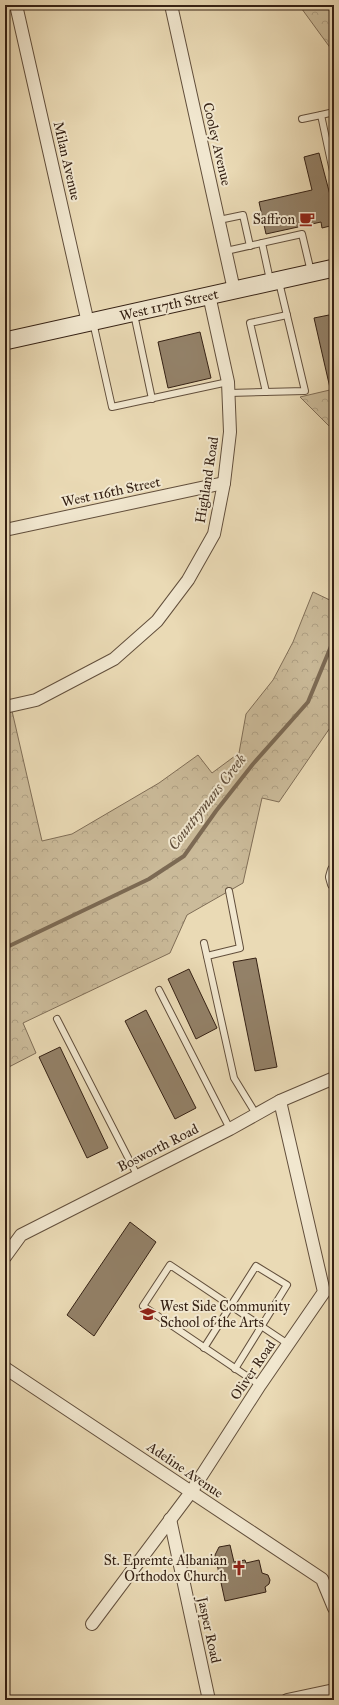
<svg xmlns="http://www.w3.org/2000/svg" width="339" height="1705" font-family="'IM FELL Great Primer',serif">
  <defs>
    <pattern id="forest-crowns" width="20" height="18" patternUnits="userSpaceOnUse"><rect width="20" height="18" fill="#cbbb9a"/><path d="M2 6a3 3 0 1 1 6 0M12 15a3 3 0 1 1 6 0" fill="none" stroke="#afa084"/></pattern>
  </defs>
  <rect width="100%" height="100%" fill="#eadab5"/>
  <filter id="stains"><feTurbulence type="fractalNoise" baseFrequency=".005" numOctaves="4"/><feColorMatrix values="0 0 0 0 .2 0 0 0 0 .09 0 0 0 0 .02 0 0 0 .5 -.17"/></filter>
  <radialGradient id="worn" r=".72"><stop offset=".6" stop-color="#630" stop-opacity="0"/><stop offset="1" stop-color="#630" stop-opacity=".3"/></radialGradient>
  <!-- forest -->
  <g fill="url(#forest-crowns)" stroke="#806e57">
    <path d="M299,5H334V53Z"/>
    <path d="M334,389V431L300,397Z"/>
    <path d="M313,592L334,602V722L279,802L262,798L243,883L187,915L170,953L23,1023L36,1053L5,1069V713L12,711L42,841L72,834L159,783L198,755L212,773L239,753L246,714L273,680L293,642Z"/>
  </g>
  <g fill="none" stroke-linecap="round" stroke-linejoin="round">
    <!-- stream -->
    <path stroke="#7c6a54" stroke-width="4" d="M5,948L149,879L184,856L216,811L253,764L308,702L334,639"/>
  </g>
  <!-- building -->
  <g fill="#938168" stroke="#352114">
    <path d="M319,153L334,210V225L322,228L321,222L266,234L259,202L312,190L304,157Z"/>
    <path d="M334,314V387L330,388L314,318Z"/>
    <path d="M200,332L211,378L168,388L158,342Z"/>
    <path d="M256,958L277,1067L255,1071L233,962Z"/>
    <path d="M189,969L217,1028L196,1039L168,979Z"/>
    <path d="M146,1010L196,1108L175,1119L125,1021Z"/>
    <path d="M60,1047L108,1148L87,1158L39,1057Z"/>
    <path d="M130,1222L156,1242L94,1336L67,1315Z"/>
    <path d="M230,1545L234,1562L245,1560L246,1563L259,1560L262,1573L268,1575L270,1580L269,1584L265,1587L266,1592L225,1601L215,1555L219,1547Z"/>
  </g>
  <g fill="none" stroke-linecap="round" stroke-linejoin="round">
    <defs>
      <g id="service">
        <path d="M321,115L334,112"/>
        <path d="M302,119L321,115L334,176"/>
        <path d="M219,220L243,215L250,246"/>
        <path d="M262,243L270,280"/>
        <path d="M226,251L302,234L311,272"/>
        <path d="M134,314L152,399"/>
        <path d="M93,322L112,407L228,382"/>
        <path d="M266,392L250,323L287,315"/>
        <path d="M229,393L305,391L279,282"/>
        <path d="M204,943L234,1078L256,1114"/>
        <path d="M207,956L240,948L229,891"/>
        <path d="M159,990L230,1129"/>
        <path d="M57,1019L137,1175"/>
        <path d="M204,1348L256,1266L287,1285L235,1369"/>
        <path d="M260,1385L143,1306L170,1265L288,1344"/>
      </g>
      <g id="minor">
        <path d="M16,5L88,323"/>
        <path d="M171,5L234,290"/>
        <path d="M5,530L224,483"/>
        <path d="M5,707L36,700L114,659L157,621L188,580L214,534L224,483L230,432L228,382L209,295"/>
        <path d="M334,870L332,877L334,884"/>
        <path d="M5,1257L21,1235L230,1129L280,1101L334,1078"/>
        <path d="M5,1368L322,1579L334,1608"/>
        <path d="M170,1519L209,1700"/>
        <path d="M92,1624L191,1492L260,1385L324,1292L280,1101"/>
        <path d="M287,1700L334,1690"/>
      </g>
      <path id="secondary" d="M5,341L334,268"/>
    </defs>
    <!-- service casing -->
    <use href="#service" stroke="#624f3c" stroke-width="8"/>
    <!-- minor casing -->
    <use href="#minor" stroke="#624f3c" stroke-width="14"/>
    <!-- secondary casing -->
    <use href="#secondary" stroke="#352114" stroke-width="19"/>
    <!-- service -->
    <use href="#service" stroke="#f1e7cf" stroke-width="6"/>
    <!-- minor -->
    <use href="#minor" stroke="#f1e7cf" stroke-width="12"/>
    <!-- secondary -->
    <use href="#secondary" stroke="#f1e7cf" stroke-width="17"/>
  </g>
  <!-- icons -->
  <defs>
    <symbol id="cafe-bare" viewBox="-9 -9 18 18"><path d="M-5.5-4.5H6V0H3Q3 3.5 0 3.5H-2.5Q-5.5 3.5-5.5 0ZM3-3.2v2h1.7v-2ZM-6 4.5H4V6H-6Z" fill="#8f2418" stroke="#f1e7cf" stroke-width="2.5" paint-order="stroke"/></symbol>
    <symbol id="school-bare" viewBox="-9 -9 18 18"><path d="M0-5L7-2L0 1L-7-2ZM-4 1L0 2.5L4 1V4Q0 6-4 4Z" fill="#8f2418" stroke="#f1e7cf" stroke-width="2.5" paint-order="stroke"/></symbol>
    <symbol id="church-bare" viewBox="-9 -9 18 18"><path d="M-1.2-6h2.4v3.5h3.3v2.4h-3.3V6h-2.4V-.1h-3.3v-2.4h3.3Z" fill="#8f2418" stroke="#f1e7cf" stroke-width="2.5" paint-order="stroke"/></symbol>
  </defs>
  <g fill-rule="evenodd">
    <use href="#cafe-bare" x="296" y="208" width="22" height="22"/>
    <use href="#school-bare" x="137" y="1303" width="22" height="22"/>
    <use href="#church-bare" x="228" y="1557" width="22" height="22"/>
  </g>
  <g text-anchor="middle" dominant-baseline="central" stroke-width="4" stroke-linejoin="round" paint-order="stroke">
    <!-- street labels -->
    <g font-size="14" fill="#352114" stroke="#f1e7cf">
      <text transform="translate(217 144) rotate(77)">Cooley Avenue</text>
      <text transform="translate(67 161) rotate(77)">Milan Avenue</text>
      <text transform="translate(169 305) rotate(-13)">West 117th Street</text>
      <text transform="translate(207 480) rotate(-81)">Highland Road</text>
      <text transform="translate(111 492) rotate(-12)">West 116th Street</text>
      <text transform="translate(158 1148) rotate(-27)">Bosworth Road</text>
      <text transform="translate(253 1370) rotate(-56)">Oliver Road</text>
      <text transform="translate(185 1470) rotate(34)">Adeline Avenue</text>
      <text transform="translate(209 1630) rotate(78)">Jasper Road</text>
    </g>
    <!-- poi labels -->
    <g font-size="14" fill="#352114" stroke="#f1e7cf" text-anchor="end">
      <text x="295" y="219">Saffron</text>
      <text x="160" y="1306" text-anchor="start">West Side Community<tspan x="160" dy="16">School of the Arts</tspan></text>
      <text x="227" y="1560">St. Epremte Albanian<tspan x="227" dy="16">Orthodox Church</tspan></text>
    </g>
    <!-- water labels -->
    <g font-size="15" font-style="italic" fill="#5f4c39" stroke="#f1e7cf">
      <text transform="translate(207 802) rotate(-52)">Countrymans Creek</text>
    </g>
  </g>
  <!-- margin -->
  <rect width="339" height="1705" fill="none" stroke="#eadab5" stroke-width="20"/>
  <rect x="6" y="6" width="327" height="1693" fill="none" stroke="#352114" stroke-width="2"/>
  <rect x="10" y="10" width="319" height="1685" fill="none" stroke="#352114"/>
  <rect width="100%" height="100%" filter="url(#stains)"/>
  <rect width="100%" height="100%" fill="url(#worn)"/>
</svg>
